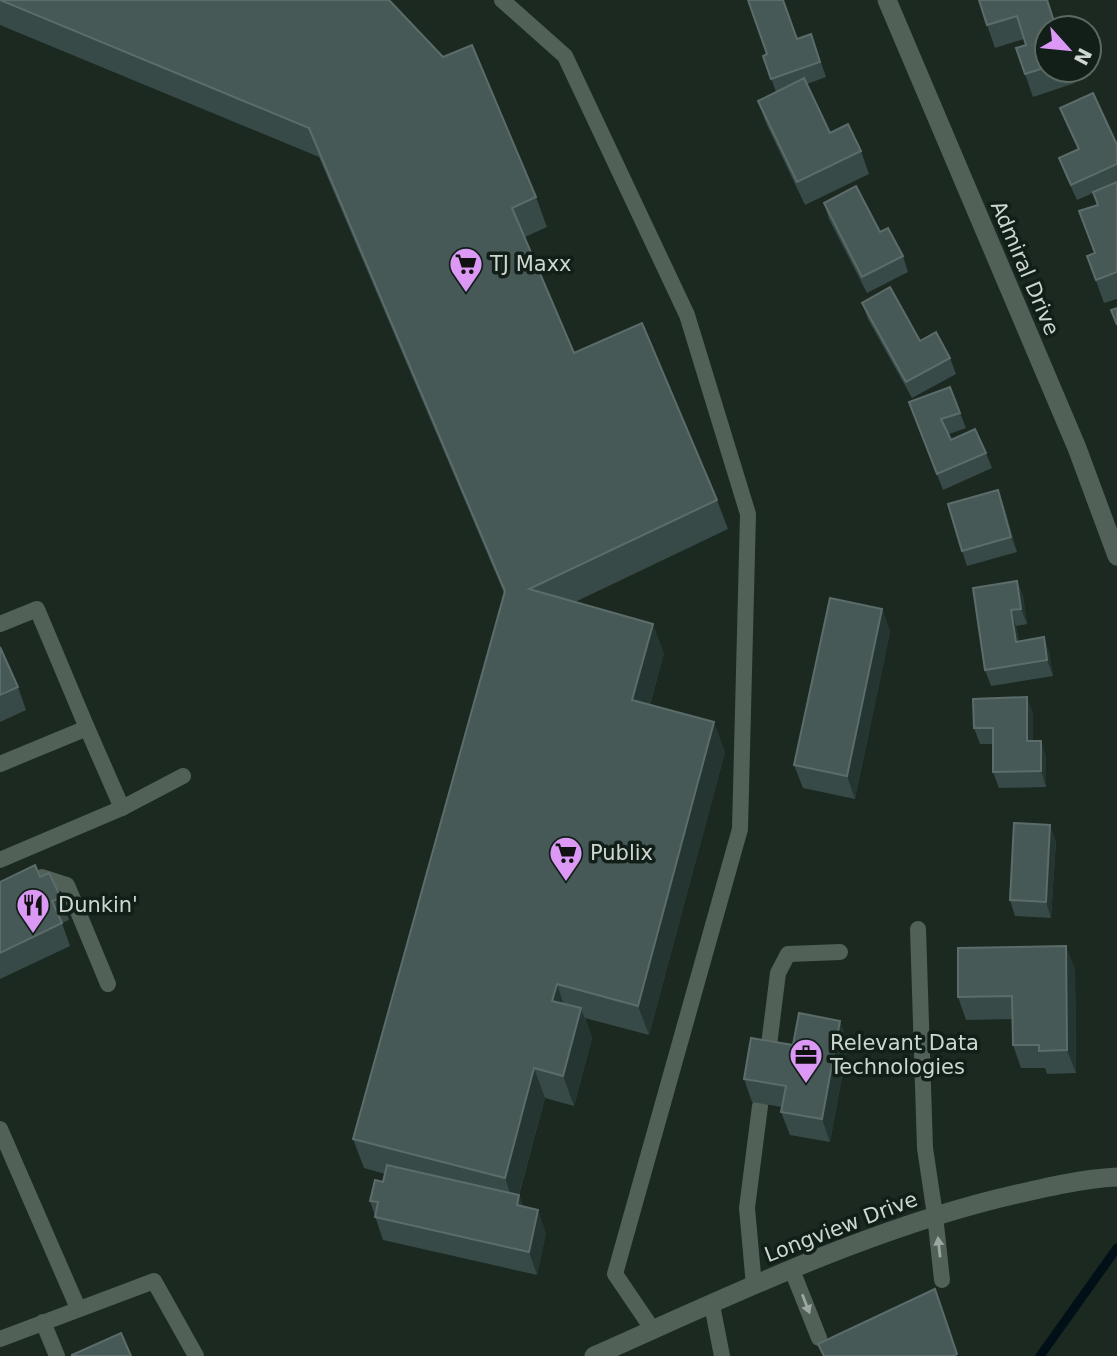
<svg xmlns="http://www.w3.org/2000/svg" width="1117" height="1356" font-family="'DejaVu Sans',sans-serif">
  <rect width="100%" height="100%" fill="#1b2921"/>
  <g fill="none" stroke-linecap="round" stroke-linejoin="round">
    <!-- stream -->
    <path stroke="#001016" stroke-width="9" d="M1040,1356L1117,1248"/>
    <!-- service -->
    <g stroke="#516158" stroke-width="16">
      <path d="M502,0L565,56L687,315L748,514L740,829L615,1274L653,1330"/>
      <path d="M0,624L37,609L87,728L0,764"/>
      <path d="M87,728L122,808"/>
      <path d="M0,860L122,808L183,776"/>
      <path d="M0,896L42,877L67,885L108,984"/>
      <path d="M918,929L925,1148L935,1215L942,1280"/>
      <path d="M767,1061L778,973L788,954L840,952"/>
      <path d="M0,1129L78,1308"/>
      <path d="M792,1270L819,1338"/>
      <path d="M754,1286L747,1208L760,1106"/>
      <path d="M712,1305L722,1356"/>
      <path d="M43,1322L57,1356"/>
      <path d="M0,1339L154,1281L196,1356"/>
    </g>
    <!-- minor -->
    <g stroke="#516158" stroke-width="19">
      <path d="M887,0L1077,448L1117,556"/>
      <path d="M594,1356C725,1298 857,1234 996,1199C1035,1190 1077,1179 1117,1177"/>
    </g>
  </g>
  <!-- wall -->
  <g fill="#374a48">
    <path d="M0,0L536,197L547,227L525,237L574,353L717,500L728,529L575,602L664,653L650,705L725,752L649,1035L585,1018L592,1038L574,1106L545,1098L519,1195L523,1206L546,1233L537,1275L383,1240L370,1201L383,1182L385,1174L364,1168L353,1139L504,593L319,157L0,25Z"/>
    <path d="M1048,0L1057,28H1047V70H1071L1075,83L1033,97L1025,74L1026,45L1024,39L995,48L987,25Z"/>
    <path d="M811,34L826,77L807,84L830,133L861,151L869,174L805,205L766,123L758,101L776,92L763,56L797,39Z"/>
    <path d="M1060,108L1117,145V299L1104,303L1087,256L1095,253L1097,205L1093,193L1077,200L1065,174L1059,158L1078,149L1066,123Z"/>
    <path d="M824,203L880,232L903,256L908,272L867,293L829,219Z"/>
    <path d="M862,303L920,341L950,358L956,374L912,398L868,319Z"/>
    <path d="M950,387L966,428L949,434L951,440L986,453L992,468L943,490L909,402Z"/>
    <path d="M1004,506L1017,552L967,566L962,551Z"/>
    <path d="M1017,581L1023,596L1027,624L1016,626L1019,641L1044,637L1049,653L1053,676L991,686L985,670Z"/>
    <path d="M882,609L890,632L855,799L803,788L794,765Z"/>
    <path d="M0,647L18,687L26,710L0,722Z"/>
    <path d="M1033,713V741H1041L1046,757V787L999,788L993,772V744H980L974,728Z"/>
    <path d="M1056,841L1051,918L1015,916L1010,900Z"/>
    <path d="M40,877L61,898L69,920L62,923L70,946L0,979V881Z"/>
    <path d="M1075,969L1076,1073L1047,1074L1045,1068H1021L1013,1045V1019L966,1020L958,997Z"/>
    <path d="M840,1021L848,1044L830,1142L790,1135L781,1112L782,1107L752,1102L744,1079L793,1045Z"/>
  </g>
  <!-- shaded-wall -->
  <g fill="#253632">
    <path d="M998,490L1004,506L1017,552L1011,537Z"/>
    <path d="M1017,581L1023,596L1027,624L1021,609Z"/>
    <path d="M882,609L890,632L855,799L847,776Z"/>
    <path d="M1011,610L1016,626L1021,658L1016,642Z"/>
    <path d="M653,624L664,653L643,730L632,700Z"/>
    <path d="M1044,637L1049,653L1053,676L1047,660Z"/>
    <path d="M1027,697L1033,713V757L1027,741Z"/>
    <path d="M714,722L725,752L649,1035L638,1006Z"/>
    <path d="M1041,741L1046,757V787L1041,771Z"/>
    <path d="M1050,825L1056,841L1051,918L1046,902Z"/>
    <path d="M1066,946L1075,969L1076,1073L1067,1050Z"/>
    <path d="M557,984L567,1014L552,1001Z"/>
    <path d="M581,1008L592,1038L574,1106L563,1076Z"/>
    <path d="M840,1021L848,1044L830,1142L822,1119Z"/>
    <path d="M534,1068L545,1098L515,1208L505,1178Z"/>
    <path d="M519,1195L527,1218L517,1205Z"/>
    <path d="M538,1210L546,1233L537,1275L529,1252Z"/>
  </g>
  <!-- building -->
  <g fill="#475957" stroke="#5c6c6a" stroke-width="2">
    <path d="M0,0H389L443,57L472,45L536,197L512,208L574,353L642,323L717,500L529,589L653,624L632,700L714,722L638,1006L557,984L552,1001L581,1008L563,1076L534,1068L505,1178L353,1139L505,591L309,128Z"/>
    <path d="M748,0H783L797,39L811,34L820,62L771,79L763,56L767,54Z"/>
    <path d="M979,0H1047L1056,28H1047V67L1025,74L1016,48L1026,45L1017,16L987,25Z"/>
    <path d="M804,78L830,133L848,124L861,151L797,182L758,101Z"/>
    <path d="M1093,93L1117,145V164L1071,185L1059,158L1079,149L1060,108Z"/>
    <path d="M1117,182V272L1096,280L1087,256L1095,253L1079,211L1098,205L1093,192Z"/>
    <path d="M856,186L880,232L888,228L903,256L862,277L824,203Z"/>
    <path d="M890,287L920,341L936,332L950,358L906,382L862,303Z"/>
    <path d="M1117,308V325L1111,310Z"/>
    <path d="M950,387L960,413L941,419L951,440L975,429L986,453L937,474L909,402Z"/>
    <path d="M998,490L1011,537L962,551L948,504Z"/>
    <path d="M1017,581L1021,609L1011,610L1016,642L1044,637L1047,660L985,670L973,588Z"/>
    <path d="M830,598L882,609L847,776L794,765Z"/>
    <path d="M0,647L18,687L0,695Z"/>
    <path d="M1027,697V741H1041V771L993,772V728H974L973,699Z"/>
    <path d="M1014,823L1050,825L1046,902L1010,900Z"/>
    <path d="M35,865L40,877L49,873L61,898L52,901L62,923L0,953V881V882Z"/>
    <path d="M1066,946L1067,1050L1039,1051V1045H1013L1012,996L958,997V948Z"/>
    <path d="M799,1013L840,1021L822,1119L781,1112L786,1086L744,1079L751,1038L793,1045Z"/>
    <path d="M387,1165L519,1195L517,1205L538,1210L529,1252L375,1217L378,1202L370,1201L375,1180L383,1182Z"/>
    <path d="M935,1289L957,1354L953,1356H824L818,1344Z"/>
    <path d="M121,1333L131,1356H72V1355Z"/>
  </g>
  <!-- one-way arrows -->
  <defs><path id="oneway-solid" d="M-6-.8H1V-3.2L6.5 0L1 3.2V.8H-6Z" transform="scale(1.75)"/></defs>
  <g fill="#9ba7a0">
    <use href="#oneway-solid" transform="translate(939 1247) rotate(-96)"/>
    <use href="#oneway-solid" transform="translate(806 1304) rotate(69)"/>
  </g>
  <!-- icons -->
  <defs>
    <symbol id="supermarket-pin" viewBox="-11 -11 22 30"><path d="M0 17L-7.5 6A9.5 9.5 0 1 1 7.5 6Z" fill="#db99f5" stroke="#111f18"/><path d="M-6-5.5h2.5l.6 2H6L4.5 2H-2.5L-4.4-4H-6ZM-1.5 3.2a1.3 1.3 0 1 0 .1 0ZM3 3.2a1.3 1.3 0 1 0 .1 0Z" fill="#111"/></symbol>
    <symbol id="restaurant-pin" viewBox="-11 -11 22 30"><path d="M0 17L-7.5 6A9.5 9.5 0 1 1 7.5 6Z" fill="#db99f5" stroke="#111f18"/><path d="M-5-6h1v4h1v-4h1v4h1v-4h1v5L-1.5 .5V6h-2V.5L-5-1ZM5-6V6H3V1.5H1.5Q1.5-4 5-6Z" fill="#111"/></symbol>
    <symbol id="office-pin" viewBox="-11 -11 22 30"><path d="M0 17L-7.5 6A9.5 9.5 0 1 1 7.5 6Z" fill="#db99f5" stroke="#111f18"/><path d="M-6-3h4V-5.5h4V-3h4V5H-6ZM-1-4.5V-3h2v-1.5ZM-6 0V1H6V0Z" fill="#111"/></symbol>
  </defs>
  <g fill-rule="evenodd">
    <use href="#supermarket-pin" x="447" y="245" width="38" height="52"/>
    <use href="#supermarket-pin" x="547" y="834" width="38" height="52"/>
    <use href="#restaurant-pin" x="14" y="886" width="38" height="52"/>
    <use href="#office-pin" x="787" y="1036" width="38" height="52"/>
  </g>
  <g text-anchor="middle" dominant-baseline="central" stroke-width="7" stroke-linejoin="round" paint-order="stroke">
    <!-- poi labels -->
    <g font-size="21" fill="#cdd6d0" stroke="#111f18" text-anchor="start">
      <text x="490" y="264">TJ Maxx</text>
      <text x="590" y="853">Publix</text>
      <text x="58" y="905">Dunkin'</text>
      <text x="830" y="1043">Relevant Data<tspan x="830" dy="24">Technologies</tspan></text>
    </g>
    <!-- street labels -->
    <g font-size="21" fill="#cdd6d0" stroke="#111f18">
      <text transform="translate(1025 268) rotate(67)">Admiral Drive</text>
      <text transform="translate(841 1227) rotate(-21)">Longview Drive</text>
    </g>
  </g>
  <!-- north arrow -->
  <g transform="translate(1068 49) rotate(117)"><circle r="33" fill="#111f18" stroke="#5c6862" stroke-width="2"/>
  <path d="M0-5L12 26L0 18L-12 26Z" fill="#db99f5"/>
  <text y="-10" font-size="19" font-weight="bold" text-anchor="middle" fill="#cdd6d0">N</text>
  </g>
</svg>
